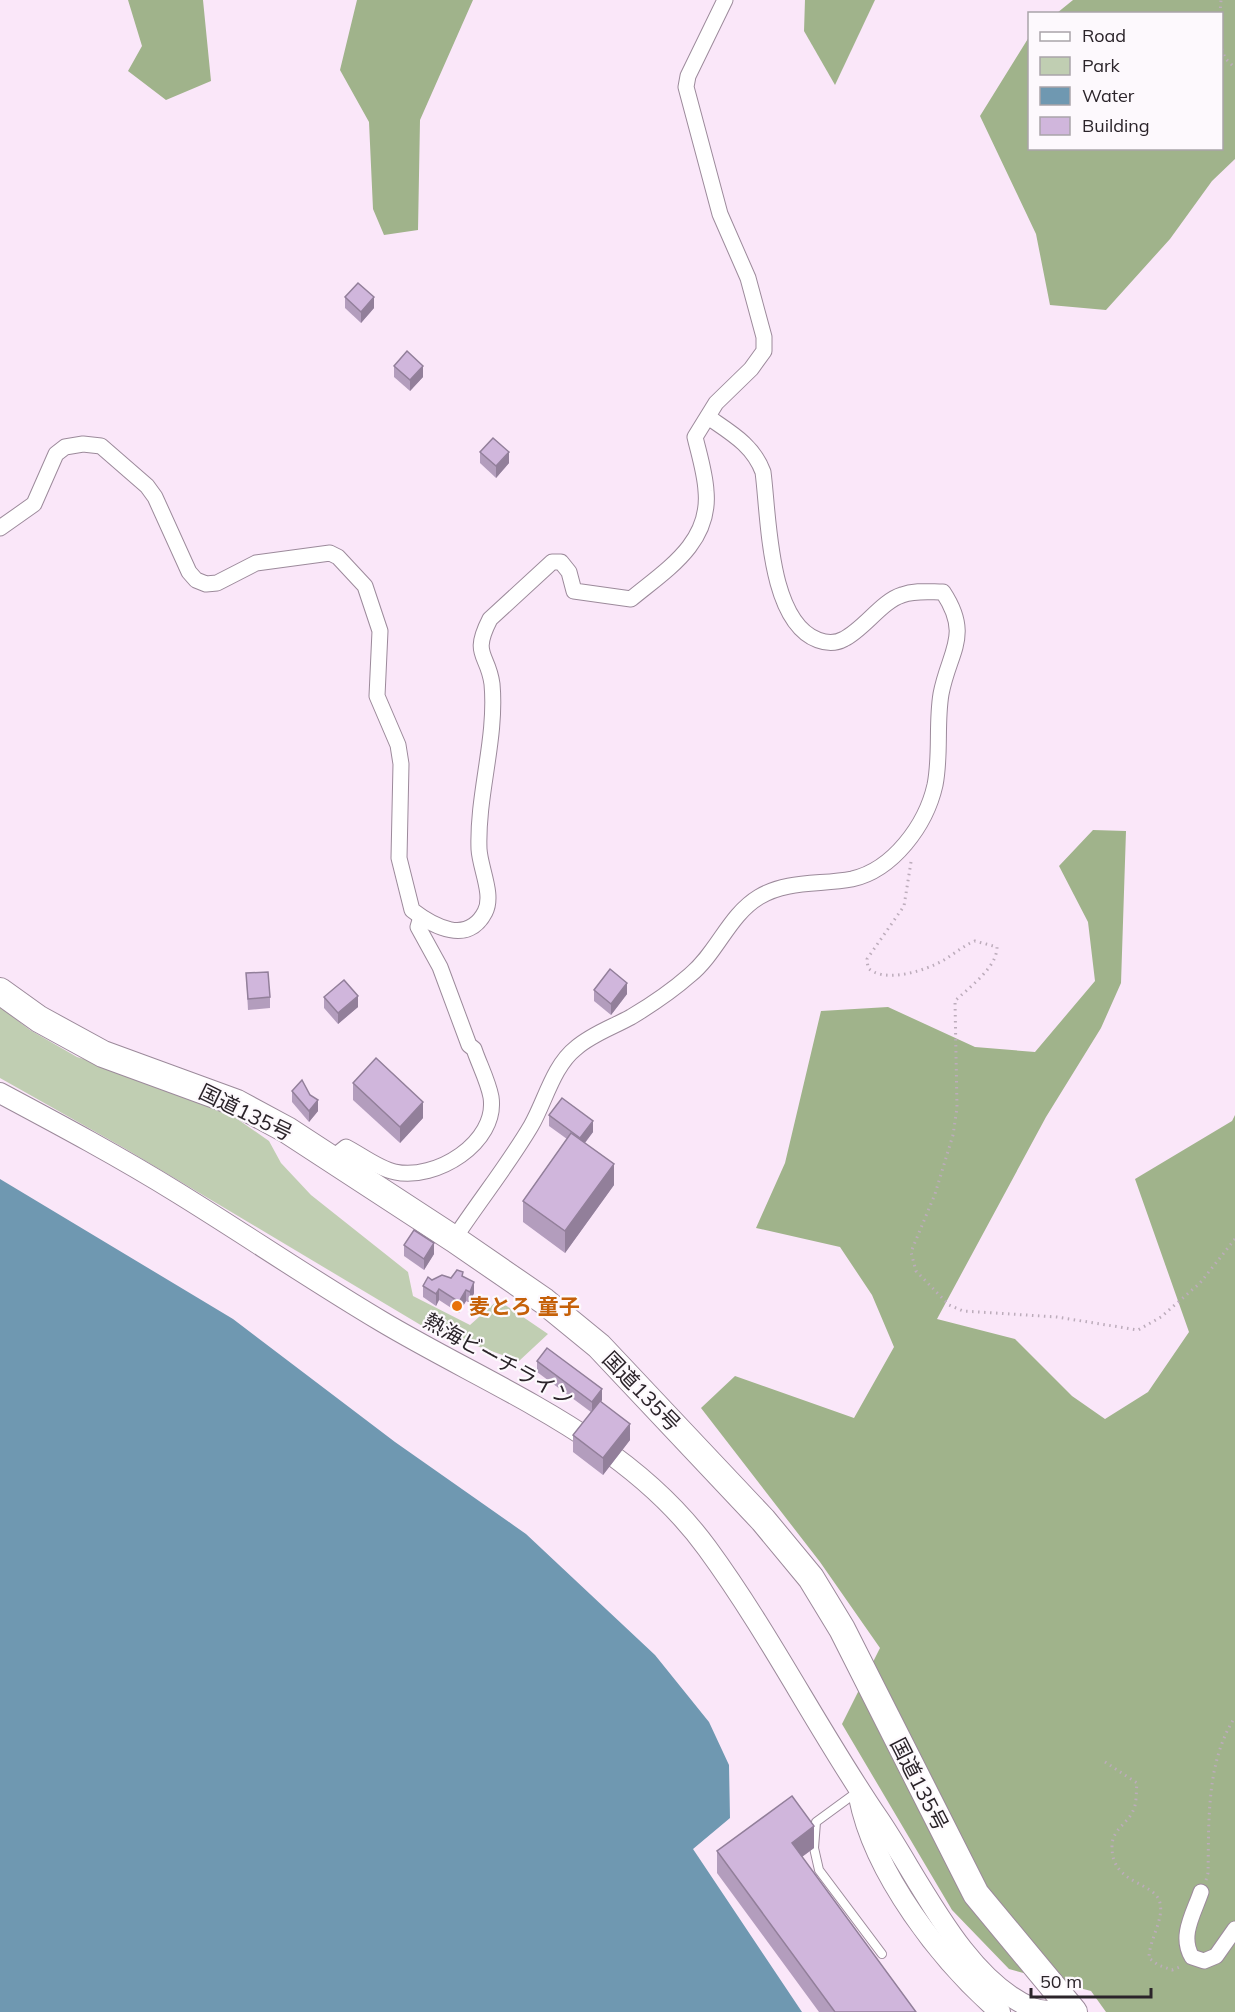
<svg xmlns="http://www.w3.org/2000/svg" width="1235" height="2012" font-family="Mulish,'Noto Sans JP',sans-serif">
  <rect width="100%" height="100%" fill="#fae7f9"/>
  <!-- green -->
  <path fill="#c0ceb2" d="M0,1007L30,1030L77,1057L152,1080L220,1107L269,1141L281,1163L311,1195L408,1272L413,1296L470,1325L498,1300L548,1334L519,1361L424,1327L124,1148L0,1078Z"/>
  <!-- forest -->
  <g fill="#a0b38b">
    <path d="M128,0H203L211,81L166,100L128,71L142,46Z"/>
    <path d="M357,0H473L420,120L418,230L384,235L373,209L369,122L340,70Z"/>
    <path d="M805,0H875L835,85L804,31Z"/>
    <path d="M1073,0H1235V159L1212,181L1170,239L1106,310L1050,305L1036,234L980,116L1029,37L1030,148H1222V14L1057,13Z"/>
    <path d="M1093,830L1126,831L1121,983L1101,1028L1046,1117L937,1319L1015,1339L1072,1396L1105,1419L1148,1392L1189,1332L1135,1179L1232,1121L1235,1115V2012H1106L1091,1991L1009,1969L952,1910L842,1724L880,1648L820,1562L701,1408L735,1376L854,1418L894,1347L872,1295L840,1247L756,1228L785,1163L821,1011L888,1007L975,1047L1035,1052L1095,981L1088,922L1059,866Z"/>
  </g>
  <!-- water -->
  <path fill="#6f98b1" d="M0,1179L233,1319L395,1442L526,1534L655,1655L709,1722L729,1765L730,1818L693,1849L802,2012H0Z"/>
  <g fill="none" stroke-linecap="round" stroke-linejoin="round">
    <defs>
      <path id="service" d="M857,1792L816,1822L814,1848L819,1870L882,1954"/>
      <g id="minor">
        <path d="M0,528L34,504L56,454L65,447L83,444L101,446L147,486L155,497L189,572L196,580L206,584L217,583L256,563L330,553L338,557L365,586L380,631L377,696L398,745L401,764L399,858L412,910C434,927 468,945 485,912C494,895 480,868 479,849C477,794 497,739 492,684C488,653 471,656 490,619L552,562H561L569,572L574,591L631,599C666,570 711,543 706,491C705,473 699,454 695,437L716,403L751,369L764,351V337L748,278L720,214L686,87L688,76L725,0"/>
        <path d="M331,1159L346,1147C360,1154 379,1169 395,1172C435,1181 498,1143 491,1097C488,1081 479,1064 474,1049L469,1045L440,967L418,927L421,917"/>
        <path d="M454,1239C479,1201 508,1165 531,1126C545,1102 553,1066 576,1048C592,1034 613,1027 631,1017C651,1005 673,990 690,975C717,953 729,915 759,897C787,880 821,885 852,879C893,870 926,825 935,785C941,755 936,724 941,694C949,651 972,636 943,592C930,592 915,590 902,595C882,601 864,629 844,639C835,644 826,643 818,640C768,621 769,517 763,472C753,445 731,433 708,417"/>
        <path d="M1201,1892C1194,1913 1179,1936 1192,1957L1204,1961L1216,1956L1235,1929"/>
      </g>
      <g id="tertiary">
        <path d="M0,1093C60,1125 120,1157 178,1193C246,1235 312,1280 381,1321C495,1389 626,1437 707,1548C770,1634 818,1730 878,1818C918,1876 963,1979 1032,2008C1043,2012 1057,2012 1068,2012"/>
        <path d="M859,1797C874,1874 941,1961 1000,2012"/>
      </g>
      <path id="trunk" d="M0,991L39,1019L103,1054L237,1103L287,1130L454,1239L544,1301L599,1346L763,1520L811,1578L842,1629L976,1894L1074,2012"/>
    </defs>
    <!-- service casing -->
    <use href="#service" stroke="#9c8a9b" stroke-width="10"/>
    <!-- minor casing -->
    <use href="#minor" stroke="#9c8a9b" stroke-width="17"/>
    <!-- tertiary casing -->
    <use href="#tertiary" stroke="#9c8a9b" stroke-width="22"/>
    <!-- trunk casing -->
    <use href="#trunk" stroke="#9c8a9b" stroke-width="28"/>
    <!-- path -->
    <g stroke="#bcacbb" stroke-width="3" stroke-dasharray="1.5 4.5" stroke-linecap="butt">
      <path d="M1220,14L1221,0"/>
      <path d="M1222,49L1225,58L1235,68"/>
      <path d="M911,862L904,906L867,959L868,968C883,982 916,973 934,965C949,959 960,947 975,941L997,947C997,968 969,987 955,1001L957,1108L953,1135L935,1194L911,1252L916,1271L949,1305L963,1311L1057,1317L1138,1330L1161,1317L1200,1283L1235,1239"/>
      <path d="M1105,1762L1137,1783C1136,1791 1137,1804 1133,1811C1127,1824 1112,1830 1112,1846C1111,1885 1155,1881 1160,1903C1164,1920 1149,1940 1149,1958L1158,1965L1172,1970L1182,1966"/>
      <path d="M1206,1880L1208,1873C1209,1821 1206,1762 1235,1717"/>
    </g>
    <!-- service -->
    <use href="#service" stroke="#fff" stroke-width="8"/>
    <!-- minor -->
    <use href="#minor" stroke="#fff" stroke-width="15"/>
    <!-- tertiary -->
    <use href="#tertiary" stroke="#fff" stroke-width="20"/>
    <!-- trunk -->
    <use href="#trunk" stroke="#fff" stroke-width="26"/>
  </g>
  <!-- wall -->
  <g fill="#b39dbd">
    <path d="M345,297L374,308L361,323L345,308Z"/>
    <path d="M394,366L423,377L410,391L394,377Z"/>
    <path d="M480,452L509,463L496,478L480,463Z"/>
    <path d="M246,973L270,997V1008L248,1010Z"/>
    <path d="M594,990L627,994L611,1015L594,1001Z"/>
    <path d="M324,997L358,1007L338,1024L324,1008Z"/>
    <path d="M353,1083L423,1118L400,1143L353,1100Z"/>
    <path d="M292,1091L318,1111L309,1122L292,1102Z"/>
    <path d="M549,1115L593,1132L585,1143L614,1185L565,1253L523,1222V1201L567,1139L549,1126Z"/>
    <path d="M404,1245L434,1254L424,1270L404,1256Z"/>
    <path d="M463,1277L474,1293L470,1303L466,1301L459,1313L439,1300L436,1306L423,1297V1286L451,1278Z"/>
    <path d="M537,1361L602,1400L601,1402L630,1440L603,1475L573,1452V1435L591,1412L537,1372Z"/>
    <path d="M814,1848L802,1857L916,2012H819L717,1873V1851Z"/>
  </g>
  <!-- shaded-wall -->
  <g fill="#927f9a">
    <path d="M374,297V308L361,323V312Z"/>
    <path d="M423,366V377L410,391V380Z"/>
    <path d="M509,452V463L496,478V466Z"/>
    <path d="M627,983V994L611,1015V1004Z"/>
    <path d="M358,996V1007L338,1024V1013Z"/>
    <path d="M318,1100V1111L309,1122V1111Z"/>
    <path d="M423,1102V1118L400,1143V1127Z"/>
    <path d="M593,1121V1132L580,1149V1138Z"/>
    <path d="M614,1164V1185L565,1253V1231Z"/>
    <path d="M434,1243V1254L424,1270V1259Z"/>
    <path d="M474,1282V1293L470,1303V1292Z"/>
    <path d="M439,1289V1300L436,1306V1294Z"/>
    <path d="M466,1290V1301L459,1313V1302Z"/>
    <path d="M602,1389V1400L592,1413V1402Z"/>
    <path d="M630,1424V1440L603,1475V1458Z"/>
    <path d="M814,1826V1848L792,1864V1843Z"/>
  </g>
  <!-- building -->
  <g fill="#d0b6dc" stroke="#927f9a" stroke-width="1.5">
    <path d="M358,283L374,297L361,312L345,297Z"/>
    <path d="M407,351L423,366L410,380L394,366Z"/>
    <path d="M493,438L509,452L496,466L480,452Z"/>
    <path d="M610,969L627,983L611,1004L594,990Z"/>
    <path d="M268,972L270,997L248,999L246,973Z"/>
    <path d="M344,980L358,996L338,1013L324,997Z"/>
    <path d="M376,1058L423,1102L400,1127L353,1083Z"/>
    <path d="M302,1080L310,1095L318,1100L309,1111L292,1091Z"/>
    <path d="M562,1098L593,1121L580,1138L549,1115Z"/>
    <path d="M571,1133L614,1164L565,1231L523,1201Z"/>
    <path d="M414,1230L434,1243L424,1259L404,1245Z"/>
    <path d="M457,1270L463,1272L462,1276L474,1282L470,1292L466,1290L459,1302L439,1289L436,1294L423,1286L428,1277L432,1280L442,1275L451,1278Z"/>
    <path d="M547,1348L602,1389L592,1402L537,1361Z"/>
    <path d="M600,1401L630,1424L603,1458L573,1435Z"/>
    <path d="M792,1796L814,1826L792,1843L916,2012H835L717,1851Z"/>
  </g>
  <!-- markers -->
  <circle fill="#e8710a" stroke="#fdf9fd" stroke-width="2" cx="457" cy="1306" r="6"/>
  <g text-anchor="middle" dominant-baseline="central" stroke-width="4.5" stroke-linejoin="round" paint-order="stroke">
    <!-- street labels -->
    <g font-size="21" fill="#2b242a" stroke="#fdf9fd">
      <text transform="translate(246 1112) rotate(26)">国道135号</text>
      <text transform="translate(499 1359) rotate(29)">熱海ビーチライン</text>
      <text transform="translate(642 1391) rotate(46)">国道135号</text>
      <text transform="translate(920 1784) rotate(63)">国道135号</text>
    </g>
    <!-- food labels -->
    <g font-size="21" font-weight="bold" fill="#c56008" stroke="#fdf9fd" text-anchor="start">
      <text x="469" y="1306">麦とろ 童子</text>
    </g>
  </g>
  <!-- legend -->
  <rect x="1028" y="12" width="195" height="138" fill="#fdf9fd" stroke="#a9a4a9" stroke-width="1.5"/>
  <rect x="1040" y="32" width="30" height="9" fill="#ffffff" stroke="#a9a4a9" stroke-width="1.5"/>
  <text x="1082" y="42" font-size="18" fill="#2b242a">Road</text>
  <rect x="1040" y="57" width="30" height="18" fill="#c0ceb2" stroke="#a9a4a9" stroke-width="1.5"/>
  <text x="1082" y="72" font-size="18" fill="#2b242a">Park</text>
  <rect x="1040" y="87" width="30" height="18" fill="#6f98b1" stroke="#a9a4a9" stroke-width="1.5"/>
  <text x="1082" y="102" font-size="18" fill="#2b242a">Water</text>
  <rect x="1040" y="117" width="30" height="18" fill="#d0b6dc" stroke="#a9a4a9" stroke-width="1.5"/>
  <text x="1082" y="132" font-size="18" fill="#2b242a">Building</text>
  <!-- scale -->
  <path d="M1031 1988v9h120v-9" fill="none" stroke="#2b242a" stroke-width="3"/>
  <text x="1040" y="1988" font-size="18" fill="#2b242a" stroke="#fdf9fd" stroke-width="4.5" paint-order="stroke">50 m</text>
</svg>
